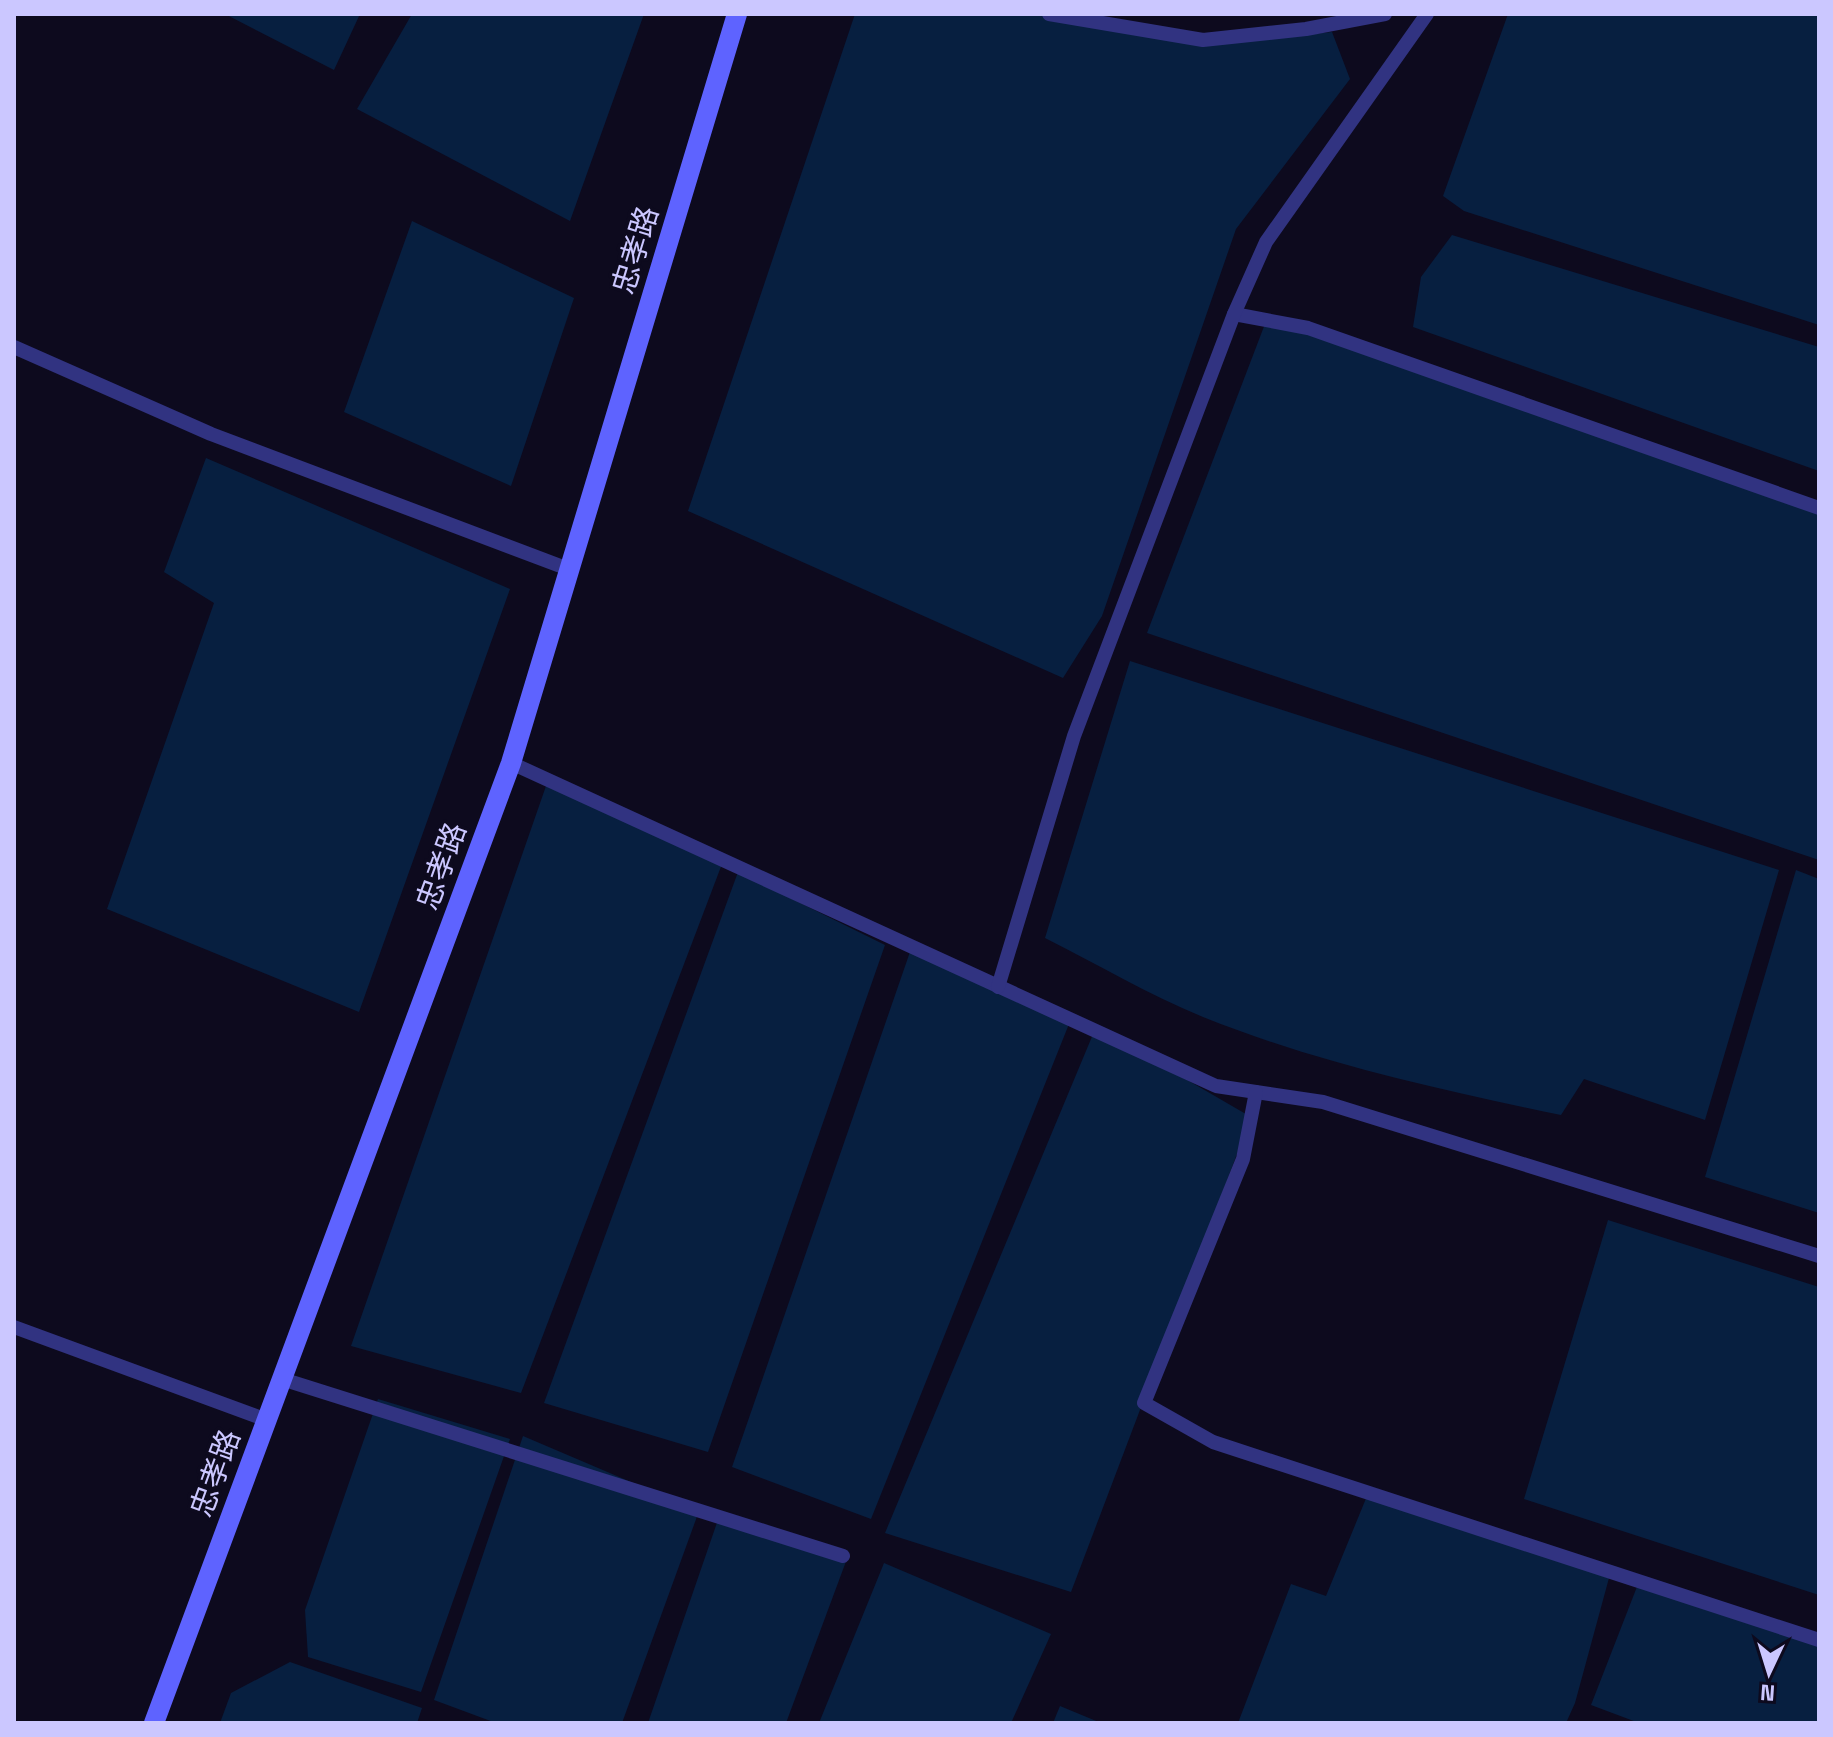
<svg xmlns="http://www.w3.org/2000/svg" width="1833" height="1737" font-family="'Space Grotesk','Noto Sans TC',sans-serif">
  <rect width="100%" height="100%" fill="#0d0a1e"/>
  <!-- water -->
  <g fill="#071f40">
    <path d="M225,14H360L334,70Z"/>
    <path d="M412,14H644L570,221L357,109Z"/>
    <path d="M855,14H1058L1222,43L1332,32L1350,79L1236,229L1102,616L1063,678L688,511Z"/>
    <path d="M1508,14H1819V325L1464,211L1443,196Z"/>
    <path d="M412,221L574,298L511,486L344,412Z"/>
    <path d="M1452,235L1819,347V471L1413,327L1421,277Z"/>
    <path d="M1268,316L1819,512V860L1147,633Z"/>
    <path d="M206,458L510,589L359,1012L107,909L214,603L164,572Z"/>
    <path d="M1130,661L1779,870L1705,1120L1584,1079L1561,1115C1441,1090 1318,1063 1203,1017C1149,995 1097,964 1045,938Z"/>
    <path d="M546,786L722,864L521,1393L351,1346Z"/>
    <path d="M1796,870L1819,879V1213L1705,1177Z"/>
    <path d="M738,872L885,945L708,1452L544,1403Z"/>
    <path d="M911,949L1073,1014L871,1519L732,1467Z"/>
    <path d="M1096,1027L1251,1117L1071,1592L885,1533Z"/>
    <path d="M1608,1220L1819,1287V1595L1524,1499Z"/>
    <path d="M378,1399L510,1439L421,1692L308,1657L305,1610Z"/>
    <path d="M523,1436L699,1511L622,1723H496L434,1700Z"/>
    <path d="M1367,1496L1609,1578L1575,1703L1566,1723H1238L1291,1584L1326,1596Z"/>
    <path d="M721,1511L848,1556L786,1723H648Z"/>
    <path d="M884,1563L1051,1634L1011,1723H819Z"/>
    <path d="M1640,1579L1819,1638V1723H1639L1591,1705Z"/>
    <path d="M290,1662L422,1708L417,1723H220L231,1693Z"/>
    <path d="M1060,1706L1101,1723H1053Z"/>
  </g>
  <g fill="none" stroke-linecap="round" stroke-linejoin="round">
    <!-- lane -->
    <g stroke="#313381" stroke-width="14">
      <path d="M1049,14L1203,40L1306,29L1385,14"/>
      <path d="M1234,314L1308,328L1819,508"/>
      <path d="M14,347L211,434L571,570"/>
      <path d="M511,763L1216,1086L1323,1102L1819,1256"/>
      <path d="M998,987L1074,736L1234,314L1266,242L1427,14"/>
      <path d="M1256,1092L1243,1159L1144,1403L1213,1442L1819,1640"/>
      <path d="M14,1327L267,1420"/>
      <path d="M282,1379L843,1556"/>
    </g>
    <!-- secondary -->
    <path stroke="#5e63ff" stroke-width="20" d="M154,1723L511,763L737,14"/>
  </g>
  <g text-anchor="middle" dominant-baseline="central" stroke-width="7" stroke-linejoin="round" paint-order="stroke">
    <!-- street labels -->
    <g font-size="30" fill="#cbc7ff" stroke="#0d0a1e">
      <text transform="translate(635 250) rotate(-73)">忠孝路</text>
      <text transform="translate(441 866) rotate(-70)">忠孝路</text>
      <text transform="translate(215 1473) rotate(-70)">忠孝路</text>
    </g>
  </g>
  <!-- border -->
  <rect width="1833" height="1737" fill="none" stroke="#cbc7ff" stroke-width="32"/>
  <!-- north arrow -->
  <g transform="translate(1769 1673) rotate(184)" stroke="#0d0a1e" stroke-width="6" paint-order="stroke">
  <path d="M0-6L14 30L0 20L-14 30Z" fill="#cbc7ff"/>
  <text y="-12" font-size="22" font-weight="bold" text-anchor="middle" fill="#cbc7ff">N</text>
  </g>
</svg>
